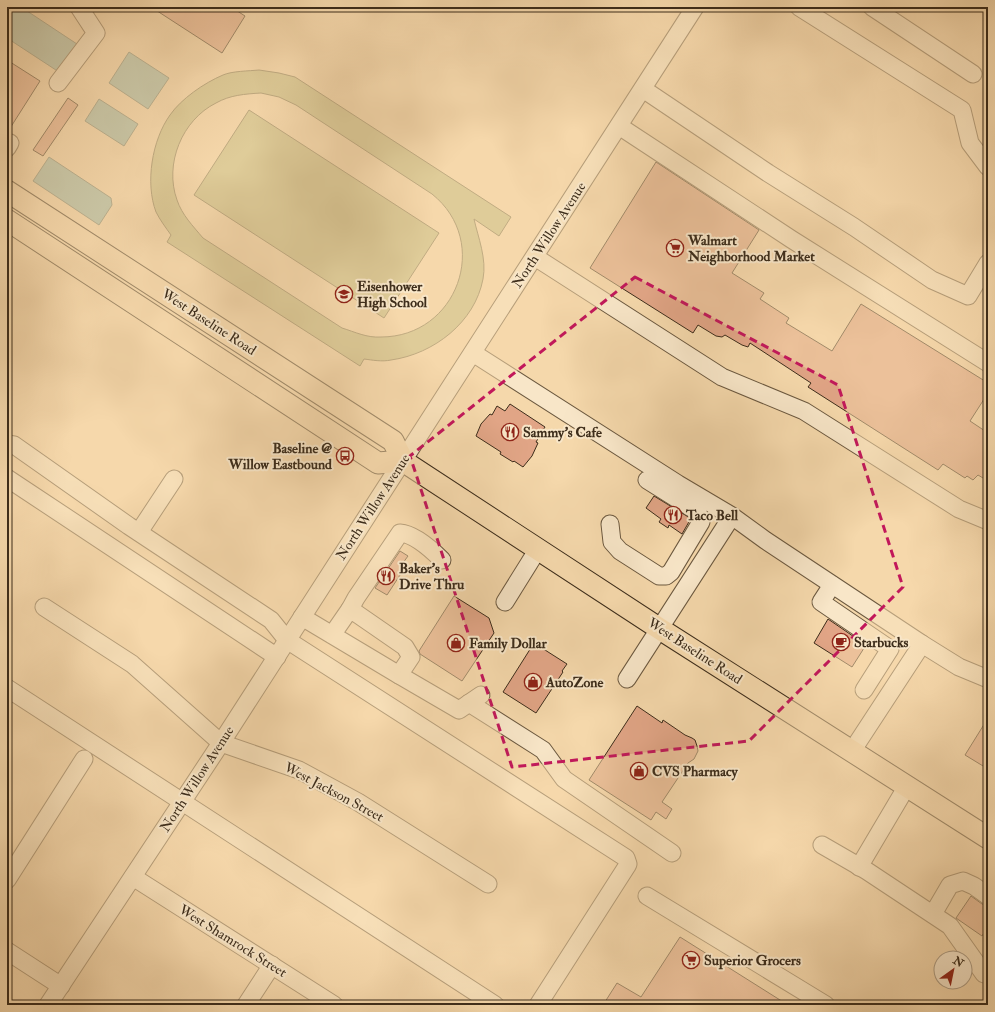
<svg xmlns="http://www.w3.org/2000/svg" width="995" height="1012" font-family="'IM FELL Double Pica',serif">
  <rect width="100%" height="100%" fill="#f5d8ab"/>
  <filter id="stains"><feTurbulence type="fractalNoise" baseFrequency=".005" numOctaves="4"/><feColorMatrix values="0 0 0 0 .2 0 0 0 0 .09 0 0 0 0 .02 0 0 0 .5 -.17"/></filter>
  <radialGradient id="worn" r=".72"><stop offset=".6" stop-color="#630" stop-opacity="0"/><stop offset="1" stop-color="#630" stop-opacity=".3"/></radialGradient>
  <!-- green -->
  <g fill="#c3bc84" stroke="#807450" fill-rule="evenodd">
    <path d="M259,70L279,73L295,77L511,217L499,236L474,219C478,237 487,259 483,279C475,322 434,354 391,360C382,362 372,360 364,359L360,366L167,242L171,235C166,228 160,220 156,212C145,183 152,140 170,115C181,99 204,83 223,75C232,71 249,71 259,70ZM261,93L279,97L296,105L432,194C492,242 457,337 381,337C367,338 355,332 342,328L203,238C193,226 182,215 177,200C164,164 182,120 216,103C230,95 245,94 261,93Z"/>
    <path d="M249,110L439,233L384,318L194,195Z"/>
  </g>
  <!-- water -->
  <g fill="#9cbaaa" stroke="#768271">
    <path d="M7,7H21L80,46L62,74L7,38Z"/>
    <path d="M129,52L169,78L148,109L109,83Z"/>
    <path d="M99,99L138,124L124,146L85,121Z"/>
    <path d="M49,157L111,198L112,205L99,225L33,181Z"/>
  </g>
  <!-- building -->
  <g fill="#e1a586" stroke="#3d2d1b">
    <path d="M151,7H231L245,16L222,53Z"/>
    <path d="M7,60L40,81L7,133Z"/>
    <path d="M68,98L78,105L43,156L33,150Z"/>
    <path d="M656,162L759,230L732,273L764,293L760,299L789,318L786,323L832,351L861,304L988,383V393L970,421L988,433V481L978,475L973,480L967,476L965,478L943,464L938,470L808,387L811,383L750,343L748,347L742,345L725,335L722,337L716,336L698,325L693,333L590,268Z"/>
    <path d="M510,404L545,427L536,442L538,443L532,456L523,467L514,461L513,462L500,454L501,452L476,436L481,424L490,414L492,415L497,406L505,411Z"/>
    <path d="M654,496L690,518V520L682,534L669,525L668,528L659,522L661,519L646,508Z"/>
    <path d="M400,551L408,556L400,567L404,569L387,595L375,588Z"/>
    <path d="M454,596L489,618L494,633L462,681L420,654L419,651Z"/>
    <path d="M828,619L866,645L852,667L814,643Z"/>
    <path d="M534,643L567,664L562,671L563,672L536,713L503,692Z"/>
    <path d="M637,706L662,723L663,720L685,735L692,738L695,740L697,746L698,751L694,759L688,763L662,802L672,809L666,819L656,812L651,820L589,780Z"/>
    <path d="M988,718V769L965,755Z"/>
    <path d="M971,896L982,904L988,906V926L982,936L956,918Z"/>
    <path d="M680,937L788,1005H603L617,983L641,997Z"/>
  </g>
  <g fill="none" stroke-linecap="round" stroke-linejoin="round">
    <defs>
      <g id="minor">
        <path d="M799,7L962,110L970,143L988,167"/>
        <path d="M872,7L973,74"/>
        <path d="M58,83L96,33L79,7"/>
        <path d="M643,89L768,173L854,227L932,280L968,296L988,263"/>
        <path d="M619,126L791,239L988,363"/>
        <path d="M7,148L10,143"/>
        <path d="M535,257L722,377L804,411L959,509L988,521"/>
        <path d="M473,353L678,484L732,516L627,679"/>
        <path d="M7,444L14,445L129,526L271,620L287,640L626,858L628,864L627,866L538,1005"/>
        <path d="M7,478L277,657"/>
        <path d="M732,516L765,540L922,644"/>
        <path d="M610,524L612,542L620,551L659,576H666L671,572L701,522L698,512L647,480"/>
        <path d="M139,532L174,479"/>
        <path d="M832,585L821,602L890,649L864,690"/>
        <path d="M505,602L538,549"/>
        <path d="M44,607L132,664L221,743L299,770L358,802L488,884"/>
        <path d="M350,609L356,598L400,533C414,534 432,550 442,560"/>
        <path d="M302,617L399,675L411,657L405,647L350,609L332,635"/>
        <path d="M399,675L459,710L481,695"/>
        <path d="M7,688L495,1005"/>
        <path d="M469,703L543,750L564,779L672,853"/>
        <path d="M852,751L922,644L959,667L988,679"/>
        <path d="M822,845L867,871L950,926L984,974"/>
        <path d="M859,867L907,786"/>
        <path d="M133,877L334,1005"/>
        <path d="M7,880L84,759"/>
        <path d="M647,896L826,1005"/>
        <path d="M933,914L950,885L963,881L974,886L988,896"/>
        <path d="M7,951L61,986"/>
        <path d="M48,1005L221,743L695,7"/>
        <path d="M246,1005L272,965"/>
      </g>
      <g id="major">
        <path d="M7,191L393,441L403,461L660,629L988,838"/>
        <path d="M7,220L378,463L403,461"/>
      </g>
    </defs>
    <!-- minor casing -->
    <use href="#minor" stroke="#6b583f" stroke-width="19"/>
    <!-- major casing -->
    <use href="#major" stroke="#3d2d1b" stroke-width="23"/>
    <!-- minor -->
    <use href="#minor" stroke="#f8e6c8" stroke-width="17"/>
    <!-- major -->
    <use href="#major" stroke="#f5d8ab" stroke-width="21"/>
  </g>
  <!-- marked area -->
  <path d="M0 0H995V1012H0ZM635,277L838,385L903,587L749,741L512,767L410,456Z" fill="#f5d8ab" fill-opacity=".55" fill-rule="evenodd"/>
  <path fill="none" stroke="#c2185b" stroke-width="3" stroke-dasharray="8 5" stroke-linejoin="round" d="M635,277L838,385L903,587L749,741L512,767L410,456Z"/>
  <!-- icons -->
  <defs>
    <symbol id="supermarket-ring" viewBox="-11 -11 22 22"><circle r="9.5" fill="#f8e6c8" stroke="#8f2418" stroke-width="1.5"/><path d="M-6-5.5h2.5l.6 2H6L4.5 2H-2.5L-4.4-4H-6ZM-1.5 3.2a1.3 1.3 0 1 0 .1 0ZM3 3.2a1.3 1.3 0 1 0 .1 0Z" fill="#8f2418"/></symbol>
    <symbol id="school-ring" viewBox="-11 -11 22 22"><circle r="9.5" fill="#f8e6c8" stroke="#8f2418" stroke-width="1.5"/><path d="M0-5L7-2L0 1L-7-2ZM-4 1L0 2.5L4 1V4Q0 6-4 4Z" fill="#8f2418"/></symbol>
    <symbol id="restaurant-ring" viewBox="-11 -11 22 22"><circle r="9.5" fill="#f8e6c8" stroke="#8f2418" stroke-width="1.5"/><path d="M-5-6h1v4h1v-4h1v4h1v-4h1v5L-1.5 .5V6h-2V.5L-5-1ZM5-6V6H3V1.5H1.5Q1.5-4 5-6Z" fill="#8f2418"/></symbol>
    <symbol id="bus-ring" viewBox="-11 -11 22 22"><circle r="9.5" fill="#f8e6c8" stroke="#8f2418" stroke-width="1.5"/><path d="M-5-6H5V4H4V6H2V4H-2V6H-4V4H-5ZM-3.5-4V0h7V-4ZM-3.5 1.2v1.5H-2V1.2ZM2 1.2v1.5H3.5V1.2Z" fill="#8f2418"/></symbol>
    <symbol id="cafe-ring" viewBox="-11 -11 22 22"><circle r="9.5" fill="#f8e6c8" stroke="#8f2418" stroke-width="1.5"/><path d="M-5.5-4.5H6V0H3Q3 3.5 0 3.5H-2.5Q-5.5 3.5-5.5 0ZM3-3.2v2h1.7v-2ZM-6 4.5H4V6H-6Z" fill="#8f2418"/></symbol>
    <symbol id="shop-ring" viewBox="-11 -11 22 22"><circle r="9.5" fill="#f8e6c8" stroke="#8f2418" stroke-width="1.5"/><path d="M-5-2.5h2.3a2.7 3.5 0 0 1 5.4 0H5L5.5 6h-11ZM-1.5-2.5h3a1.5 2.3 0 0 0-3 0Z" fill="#8f2418"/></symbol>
  </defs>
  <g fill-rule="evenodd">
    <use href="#supermarket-ring" x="665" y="238" width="20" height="20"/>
    <use href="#school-ring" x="334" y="284" width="20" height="20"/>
    <use href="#restaurant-ring" x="500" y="422" width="20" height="20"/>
    <use href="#bus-ring" x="335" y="446" width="20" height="20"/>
    <use href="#restaurant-ring" x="663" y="505" width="20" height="20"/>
    <use href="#restaurant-ring" x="376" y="566" width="20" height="20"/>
    <use href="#cafe-ring" x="831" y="632" width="20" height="20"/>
    <use href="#shop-ring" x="446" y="633" width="20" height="20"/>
    <use href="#shop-ring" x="523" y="672" width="20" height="20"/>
    <use href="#shop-ring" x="629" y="761" width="20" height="20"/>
    <use href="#supermarket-ring" x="681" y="950" width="20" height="20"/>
  </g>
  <g text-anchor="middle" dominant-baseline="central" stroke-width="4" stroke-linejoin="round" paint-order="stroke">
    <!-- street labels -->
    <g font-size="14" fill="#3d2d1b" stroke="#f8e6c8">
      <text transform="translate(549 235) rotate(-57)">North Willow Avenue</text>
      <text transform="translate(209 322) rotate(33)">West Baseline Road</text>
      <text transform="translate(373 507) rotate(-57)">North Willow Avenue</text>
      <text transform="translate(695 651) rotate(33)">West Baseline Road</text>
      <text transform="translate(197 779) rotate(-57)">North Willow Avenue</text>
      <text transform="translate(334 792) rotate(28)">West Jackson Street</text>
      <text transform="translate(233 941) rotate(32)">West Shamrock Street</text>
    </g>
    <!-- poi labels -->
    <g font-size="14" font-weight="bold" fill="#3d2d1b" stroke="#f8e6c8" text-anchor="start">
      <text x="688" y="240">Walmart<tspan x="688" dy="16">Neighborhood Market</tspan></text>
      <text x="357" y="286">Eisenhower<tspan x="357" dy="16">High School</tspan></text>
      <text x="523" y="432">Sammy's Cafe</text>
      <text x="332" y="448" text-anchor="end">Baseline @<tspan x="332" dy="16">Willow Eastbound</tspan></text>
      <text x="686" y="515">Taco Bell</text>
      <text x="399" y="568">Baker's<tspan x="399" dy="16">Drive Thru</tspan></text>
      <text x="854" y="642">Starbucks</text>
      <text x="469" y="643">Family Dollar</text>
      <text x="546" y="682">AutoZone</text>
      <text x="652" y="771">CVS Pharmacy</text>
      <text x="704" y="960">Superior Grocers</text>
    </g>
  </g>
  <!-- margin -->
  <rect width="995" height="1012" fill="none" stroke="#f5d8ab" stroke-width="24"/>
  <rect x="8" y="8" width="979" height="996" fill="none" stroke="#3d2d1b" stroke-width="2"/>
  <rect x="12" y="12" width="971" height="988" fill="none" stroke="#3d2d1b"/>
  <!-- north arrow -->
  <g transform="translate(953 970) rotate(33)"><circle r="19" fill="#f8e6c8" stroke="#ad9c83"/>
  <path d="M0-3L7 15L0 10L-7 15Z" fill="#8f2418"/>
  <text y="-6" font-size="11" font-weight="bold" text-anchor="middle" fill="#3d2d1b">N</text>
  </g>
  <rect width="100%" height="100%" filter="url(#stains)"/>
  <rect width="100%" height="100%" fill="url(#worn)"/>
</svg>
